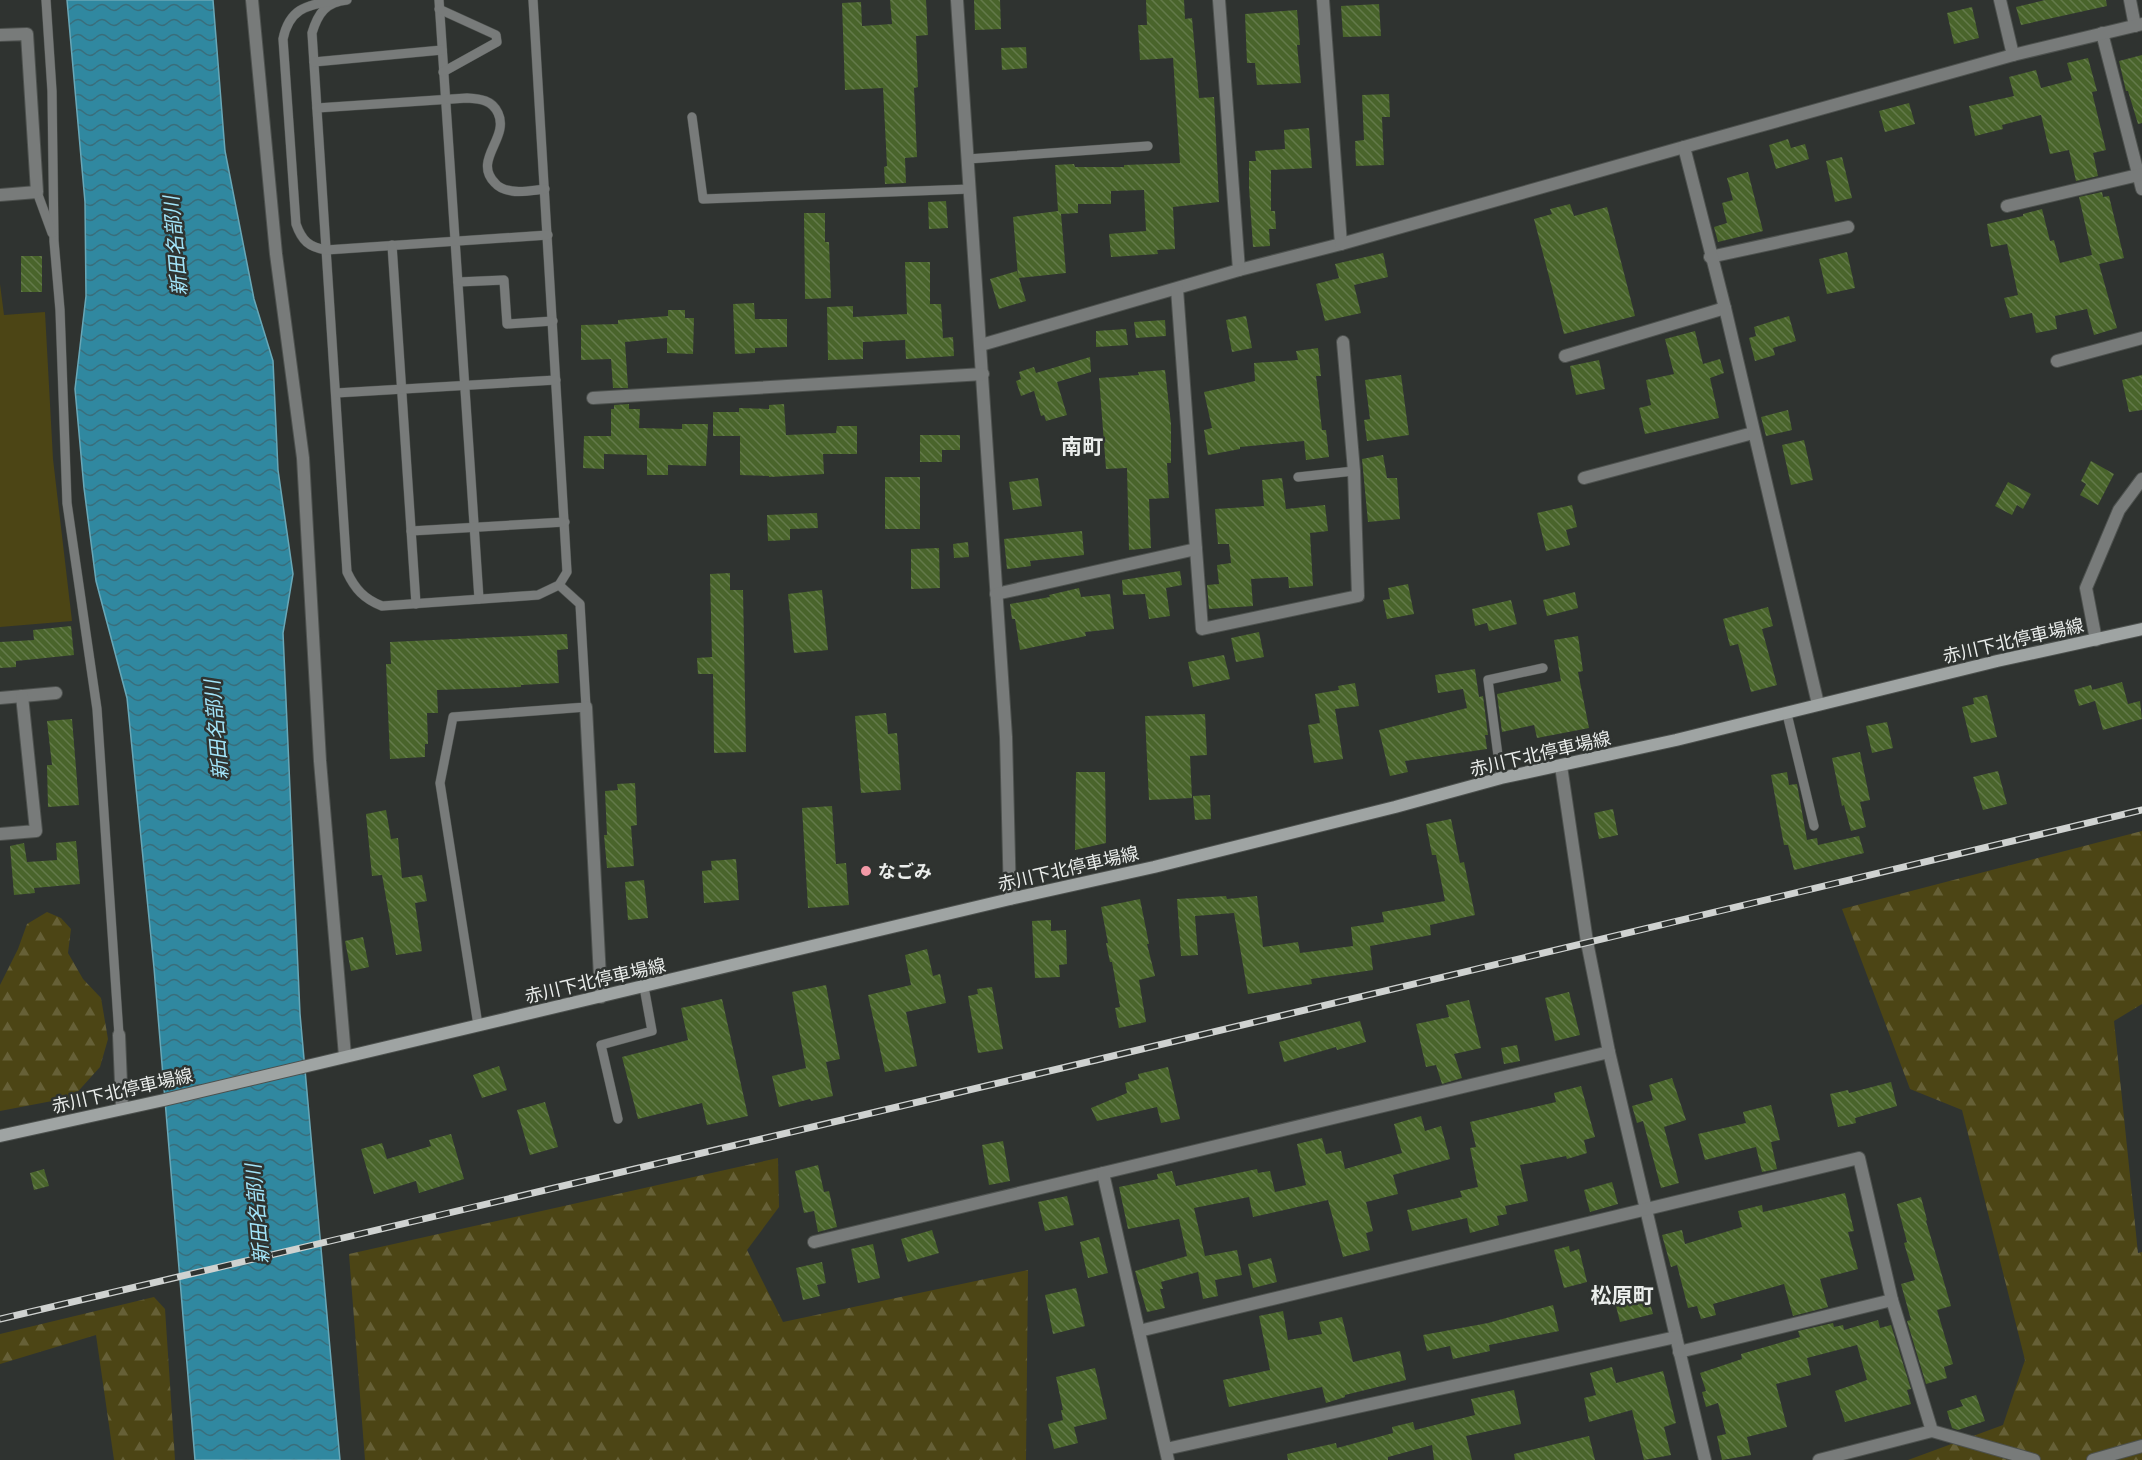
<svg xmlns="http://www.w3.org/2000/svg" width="2142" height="1460" font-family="Ubuntu,'Noto Sans JP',sans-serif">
  <defs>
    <pattern id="forest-firs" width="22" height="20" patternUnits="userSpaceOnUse" patternTransform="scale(1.5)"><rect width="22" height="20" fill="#4c4515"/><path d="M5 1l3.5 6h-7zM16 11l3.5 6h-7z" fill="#666037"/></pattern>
    <pattern id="water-waves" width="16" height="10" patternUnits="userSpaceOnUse" patternTransform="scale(1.5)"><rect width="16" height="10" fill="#3088a0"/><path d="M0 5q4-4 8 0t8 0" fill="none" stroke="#396e7c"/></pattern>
    <pattern id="building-back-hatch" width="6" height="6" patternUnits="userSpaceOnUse" patternTransform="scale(1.5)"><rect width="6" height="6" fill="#49642b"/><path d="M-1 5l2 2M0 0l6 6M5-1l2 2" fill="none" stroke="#637a4a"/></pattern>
  </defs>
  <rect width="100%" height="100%" fill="#2f3330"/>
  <!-- forest -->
  <g fill="url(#forest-firs)">
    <path d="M2142,831V1004L2114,1021L2138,1253L2142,1252V1460H1908L2003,1425L2025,1360L1962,1110L1910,1089L1842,909Z"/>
    <path d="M47,912L61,918L71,929L68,953L83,979L101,998L108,1039L100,1067L73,1097L0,1111V985L18,949L27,924Z"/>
    <path d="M778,1158L779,1207L747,1250L783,1322L1028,1270L1026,1460H365L349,1254Z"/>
    <path d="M154,1297L165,1309L175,1460H114L96,1335L0,1364V1334Z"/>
  </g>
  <!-- park -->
  <path fill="#4c4515" d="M0,284L4,315L45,312L53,459L72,621L0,627Z"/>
  <!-- water -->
  <path fill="url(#water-waves)" stroke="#68a7b7" stroke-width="1.5" d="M67,0H213L225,151L254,299L273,361L278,470L293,574L283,633L300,1014L340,1460H195L154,968L127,698L96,581L84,488L75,389L86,296L85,202Z"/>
  <!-- building -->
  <g fill="url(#building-back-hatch)">
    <path d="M890,0H926L928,35L916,36L918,87L914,88L917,157L905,158L906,183L885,184L884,167L887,166L883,88L845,90L842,3L861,2L862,26L892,24Z"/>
    <path d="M974,0H1000L1001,29L975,30Z"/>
    <path d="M1146,0H1184L1185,19L1192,18L1199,98L1214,97L1219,202L1173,207L1175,249L1157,250L1158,254L1111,257L1109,234L1146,231L1144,190L1111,191V204H1078V213L1061,214L1066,273L1019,278L1026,301L999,309L990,279L1017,271L1018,276L1013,217L1058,211L1055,165L1074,164L1075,167H1124V165L1180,163L1173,58L1140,60L1138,25H1147Z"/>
    <path d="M2045,0H2106L2107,6L2021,25L2016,7Z"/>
    <path d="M1379,4L1381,36L1343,37L1341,6Z"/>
    <path d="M1972,7L1979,38L1954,44L1947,13Z"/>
    <path d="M1297,10L1300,45H1297L1301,83L1257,85L1255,63H1247L1245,14Z"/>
    <path d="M1026,47L1027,68L1002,70L1001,48Z"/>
    <path d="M2142,55V123L2138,124L2128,91H2126L2119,61Z"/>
    <path d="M2088,58L2097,91L2092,92L2106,150L2093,153L2098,176L2076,181L2069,150L2050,154L2041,115L2002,125L2003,129L1975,136L1969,106L2014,96L2009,77L2036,70L2041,88L2072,80L2067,63Z"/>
    <path d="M1389,94L1390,117H1382L1384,165L1356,166L1355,141L1364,140L1362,95Z"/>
    <path d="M1909,103L1915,124L1885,132L1879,111Z"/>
    <path d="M1309,128L1312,168L1271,170V211H1275L1276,229H1269L1270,246L1253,247L1249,187V161H1256L1255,151L1285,149L1284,130Z"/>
    <path d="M1788,139L1791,148L1805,144L1809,159L1776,169L1769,145Z"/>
    <path d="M1842,157L1852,198L1835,202L1826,161Z"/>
    <path d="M1748,172L1763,231L1718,242L1714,227L1727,223L1722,203L1733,200L1727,178Z"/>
    <path d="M2102,192L2103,197L2109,196L2124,258L2099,264L2117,328L2094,335L2087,309L2055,316L2057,329L2036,333L2032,313L2010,318L2004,298L2018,295L2007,244L1991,247L1987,224L2023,216V214L2042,209L2050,241L2054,240L2060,263L2092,255L2079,197Z"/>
    <path d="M946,201L948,228L929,229L928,202Z"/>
    <path d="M1570,204L1574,216L1607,207L1635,316L1564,334L1534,219L1552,214L1550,209Z"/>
    <path d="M804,213H825V242H829L831,298L805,299Z"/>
    <path d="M1847,252L1855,288L1827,294L1819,259Z"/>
    <path d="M1383,253L1388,277L1354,285L1361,313L1325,321L1316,284L1339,278L1335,264Z"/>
    <rect x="21" y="256" width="21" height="36"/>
    <path d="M905,262H930V304H941L943,338L953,337L954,356L906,359L905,340L863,342V359L828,360L827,307L853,306V317L907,314Z"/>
    <path d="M754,303L755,319H787V347L755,348V353L735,354L733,304Z"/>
    <path d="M668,310H685V318H694L693,354L667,353V338L625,342L628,388H613L611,359L581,360V325L618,324V320L668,316Z"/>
    <path d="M1246,316L1252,348L1232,352L1226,320Z"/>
    <path d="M1789,316L1796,341L1773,348L1775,355L1755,361L1749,338L1756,336L1754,327Z"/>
    <path d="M1165,320L1166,336L1136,338L1134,322Z"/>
    <path d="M1126,329L1128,345L1096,347V331Z"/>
    <path d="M1695,331L1703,364L1720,359L1724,373L1710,378L1719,418L1645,434L1639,408L1651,405L1646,380L1674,374L1665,339Z"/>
    <path d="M1318,348L1321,376H1316L1322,430H1326L1329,457L1306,460L1304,441L1240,447V449L1208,455L1204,430L1212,428L1204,392L1255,381L1254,363L1298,360L1296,351Z"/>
    <path d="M1090,357L1091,372L1057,382L1067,415L1046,421L1044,415L1041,416L1034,391L1021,396L1016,381L1021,379L1019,372L1034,367L1036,373Z"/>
    <path d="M1599,360L1605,389L1576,395L1570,366Z"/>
    <path d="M1165,370L1171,424V463H1167L1169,498L1149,499L1151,548L1129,550L1127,468L1106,469L1099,378L1139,375L1138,372Z"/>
    <path d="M1401,375L1409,435L1367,441L1364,420L1370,419L1365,380Z"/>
    <path d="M2142,375V410L2129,412L2122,380Z"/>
    <path d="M629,404V409H640L639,428L682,429V424H708L706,466L668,465V475H647V455L604,454V469L583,468L584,436H611V409H614V405Z"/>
    <path d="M784,404L786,435L836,433L837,426H857V454H823L824,474L769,477V476L740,475V436H713V412H739V408L769,409V405Z"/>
    <path d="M1788,410L1792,430L1766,436L1761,417Z"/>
    <path d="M920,435H960V450H942V462H920Z"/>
    <path d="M1804,440L1813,480L1791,485L1782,445Z"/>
    <path d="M1383,455L1387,478H1397L1400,519L1368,522L1362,459Z"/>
    <path d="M2091,461L2114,474L2098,505L2080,495L2086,484L2081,481Z"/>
    <rect x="885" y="477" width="35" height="52"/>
    <path d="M1038,478L1042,506L1013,510L1009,482Z"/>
    <path d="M1282,478L1286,509L1325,505L1328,531L1310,533L1313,586L1289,588L1288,577L1251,579L1253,606L1209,609L1207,585L1219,584L1217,565L1231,563L1229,544H1218L1215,509L1264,506L1262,480Z"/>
    <path d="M2008,482L2031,494L2023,509L2017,505L2012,515L1995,506Z"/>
    <path d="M1572,505L1577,527L1566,530L1570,545L1546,551L1537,513Z"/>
    <path d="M817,513L818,528L790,529V540L768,541L767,515Z"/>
    <path d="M1082,531L1084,555L1030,561L1031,566L1007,569L1004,539Z"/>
    <path d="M968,542L969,557L954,558L953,544Z"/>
    <path d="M939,548L940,588L911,589V549Z"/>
    <path d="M1180,571L1182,585L1166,588L1170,616L1149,619L1145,594L1123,595L1122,580Z"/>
    <path d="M730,573V590H743L746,752L714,753L713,674H698L697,658L712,657L710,574Z"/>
    <path d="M1408,584L1414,614L1387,619L1383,600L1390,599L1388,588Z"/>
    <path d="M1079,588L1081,597L1110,594L1114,629L1085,632L1086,636L1020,650L1015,619H1012L1010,604L1050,597L1049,595Z"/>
    <path d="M822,590L828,650L794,653L788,594Z"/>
    <path d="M1575,592L1578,608L1547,616L1543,600Z"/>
    <path d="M1511,600L1517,624L1489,631L1487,623L1475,626L1472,609Z"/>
    <path d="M1768,607L1773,626L1762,629L1777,685L1751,692L1738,644L1730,646L1723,619Z"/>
    <path d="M71,626L74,655L16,661V667L0,668V642L34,640L33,630Z"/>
    <path d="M1259,632L1264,657L1236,662L1231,638Z"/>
    <path d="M567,634L568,649L557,650L559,683L521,685V687L437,690L438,713H427L428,744H425V757L390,759L386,664H391L390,642Z"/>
    <path d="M1578,636L1583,671L1578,672L1589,728L1537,738L1534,725L1502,732L1497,694L1561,681L1554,640Z"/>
    <path d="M1224,655L1230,679L1193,687L1188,662Z"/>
    <path d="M1475,669L1479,697L1483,696L1488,735H1485L1487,749L1405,761L1408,772L1390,776L1379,730L1467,708L1463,689L1438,693L1435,675Z"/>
    <path d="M2122,682L2128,704L2140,701L2142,719L2103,730L2095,701L2079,706L2074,690L2091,685L2094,697L2092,690Z"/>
    <path d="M1355,683L1359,706L1335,709L1343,759L1314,763L1308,725L1320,723L1315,694L1339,690L1338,686Z"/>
    <path d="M1987,695L1997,737L1971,743L1962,707L1974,704L1973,698Z"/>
    <path d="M886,713L888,734L897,733L901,790L861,793L855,716Z"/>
    <path d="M1205,714L1207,755L1190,756L1192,798L1149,800L1145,716Z"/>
    <path d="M72,719L79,805L48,807L47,765H52L47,721Z"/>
    <path d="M1887,722L1893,748L1872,753L1866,726Z"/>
    <path d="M1860,752L1870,800L1860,802L1866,827L1851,831L1844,805L1842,806L1832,758Z"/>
    <path d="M1998,771L2007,804L1983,810L1973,777Z"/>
    <path d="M1076,772H1105L1106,843L1075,850Z"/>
    <path d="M1787,772L1789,785L1797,784L1807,840L1817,838L1818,845L1859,836L1864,853L1794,870L1788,845H1784L1771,775Z"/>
    <path d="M635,783L637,825L631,826L634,866L607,868L604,835H607L605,791L618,790L617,784Z"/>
    <path d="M1210,795L1211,819L1195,820L1193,796Z"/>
    <path d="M832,806L836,864L846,863L849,905L808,908L802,808Z"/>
    <path d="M1613,809L1618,835L1599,839L1594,813Z"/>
    <path d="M386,810L391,839L398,838L402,878L422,875L427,901L415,903L422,951L396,955L382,875L372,876L366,814Z"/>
    <path d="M1451,819L1460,863L1464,862L1475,915L1430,925L1431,935L1370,946L1373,970L1311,979L1312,984L1248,994L1234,913L1195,916L1198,955L1181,956L1177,899L1226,896L1227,899L1257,896L1263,947L1298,942L1300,953L1353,946L1351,927L1384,922L1382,912L1445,901L1436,855H1432L1426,824Z"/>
    <path d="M76,841L80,884L34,888L35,893L14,895L10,846L24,843L27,862L57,860L56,843Z"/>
    <path d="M736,859L739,900L704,903L702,871L712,870L711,861Z"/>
    <path d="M644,880L648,918L628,920L625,882Z"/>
    <path d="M1140,899L1149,944H1147L1155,976L1139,980L1146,1022L1119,1028L1115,1008L1120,1007L1112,962H1110L1106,943H1108L1101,907Z"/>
    <path d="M1051,920V931L1066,930L1067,964L1059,965L1060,977L1035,978L1032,921Z"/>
    <path d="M363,937L369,967L351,971L345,941Z"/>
    <path d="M927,949L933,976L940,974L946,1003L906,1012L917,1066L885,1072L868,995L911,985L905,955Z"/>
    <path d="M826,985L840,1059L826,1062L833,1096L811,1101L810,1099L779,1107L772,1076L806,1068L792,992Z"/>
    <path d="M992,987L1003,1049L978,1053L968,996L978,994L977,989Z"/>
    <path d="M1569,992L1580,1035L1555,1041L1545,998Z"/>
    <path d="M722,999L748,1116L707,1125L702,1103L638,1119L622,1057L688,1040L681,1008Z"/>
    <path d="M1469,1000L1481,1048L1454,1054L1462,1078L1442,1084L1436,1065L1426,1067L1416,1024L1449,1017L1446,1005Z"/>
    <path d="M1360,1021L1366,1042L1337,1050L1336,1047L1284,1062L1279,1042Z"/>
    <path d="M1517,1045L1520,1061L1504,1064L1501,1048Z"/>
    <path d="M499,1066L507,1090L482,1098L473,1075Z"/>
    <path d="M1168,1067L1180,1119L1161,1123L1157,1107L1097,1121L1091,1108L1127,1093L1125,1083L1139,1079L1138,1074Z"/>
    <path d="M1672,1078L1686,1120L1664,1127L1679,1183L1661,1188L1643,1121L1637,1123L1632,1106L1653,1100L1649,1085Z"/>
    <path d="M1891,1082L1897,1106L1855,1118L1856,1123L1838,1127L1830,1094L1848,1090L1849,1093Z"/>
    <path d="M1581,1086L1595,1137L1584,1140L1587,1153L1567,1159L1566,1156L1520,1165L1528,1201L1505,1206L1507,1214L1497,1216L1499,1225L1470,1233L1467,1218L1412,1231L1407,1210L1462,1197L1460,1191L1478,1187L1470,1148L1476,1147L1470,1122L1556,1102L1554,1093Z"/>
    <path d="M545,1102L558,1147L530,1155L517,1110Z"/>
    <path d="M1771,1105L1780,1140L1771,1142L1777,1169L1762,1172L1756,1147L1705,1160L1698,1134L1746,1123L1743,1112Z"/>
    <path d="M1421,1116L1425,1131L1441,1126L1450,1159L1393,1175L1398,1194L1366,1202L1373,1231L1366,1233L1370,1250L1343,1257L1328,1200L1253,1217L1249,1197L1194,1208L1205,1256L1237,1250L1242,1275L1215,1280L1218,1296L1203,1299L1198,1272L1161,1282L1163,1289H1160L1165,1308L1147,1312L1135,1271L1187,1256L1179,1219L1128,1229L1119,1187L1158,1179L1157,1174L1172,1171L1176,1186L1257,1169L1258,1173L1270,1171L1275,1192L1306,1185L1297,1144L1322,1138L1326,1154L1341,1151L1345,1169L1402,1153L1394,1124Z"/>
    <path d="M451,1134L464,1179L419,1193L416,1181L374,1194L361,1149L382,1143L387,1159L431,1146L429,1140Z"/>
    <path d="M1003,1141L1010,1181L989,1185L982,1145Z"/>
    <path d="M818,1165L824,1192L829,1191L837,1227L818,1232L814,1211L804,1213L795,1171Z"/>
    <path d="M44,1169L49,1186L34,1190L30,1173Z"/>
    <path d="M1612,1182L1618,1204L1590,1212L1584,1190Z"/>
    <path d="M1845,1193L1854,1231L1848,1232L1858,1269L1820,1279L1828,1307L1793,1316L1784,1284L1713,1304L1716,1315L1701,1319L1697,1306L1688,1308L1677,1265L1671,1267L1662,1235L1682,1230L1685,1244L1742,1227L1738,1211L1762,1205L1763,1212Z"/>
    <path d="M1067,1196L1074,1225L1045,1231L1038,1202Z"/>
    <path d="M1921,1197L1927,1220L1926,1221L1951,1306L1937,1310L1953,1364L1944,1367L1947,1378L1926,1384L1907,1321L1911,1320L1901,1284L1915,1280L1904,1243L1907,1242L1897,1204Z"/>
    <path d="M932,1230L939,1253L908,1262L901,1239Z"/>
    <path d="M1099,1237L1108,1273L1088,1278L1080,1242Z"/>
    <path d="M873,1244L880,1278L858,1283L851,1249Z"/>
    <path d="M1569,1246L1570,1252L1579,1249L1587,1282L1564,1288L1554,1250Z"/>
    <path d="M1271,1258L1277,1282L1253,1288L1248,1264Z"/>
    <path d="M822,1262L826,1283L817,1285L820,1296L803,1300L796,1268Z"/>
    <path d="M1076,1288L1085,1326L1053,1334L1045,1295Z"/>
    <path d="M1646,1289L1653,1314L1620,1322L1614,1298Z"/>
    <path d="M1553,1305L1559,1331L1489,1345L1490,1351L1453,1359L1450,1346L1427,1351L1423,1335L1488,1323Z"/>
    <path d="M1283,1311L1288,1340L1322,1334L1319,1322L1342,1317L1353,1362L1400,1351L1406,1380L1345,1395V1397L1326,1403L1322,1387L1229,1407L1223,1380L1270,1370L1259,1316Z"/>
    <path d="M1878,1320L1880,1328L1891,1325L1911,1389L1907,1390L1911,1404L1845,1422L1835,1391L1867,1380L1857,1345L1807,1358L1811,1375L1776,1384L1787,1427L1747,1437L1751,1455L1722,1460L1717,1436L1726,1434L1718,1403L1706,1407L1702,1392L1706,1391L1700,1373L1742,1359L1741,1354L1800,1337L1798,1331L1833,1323L1834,1327L1843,1325L1844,1330Z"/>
    <path d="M1612,1367L1616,1383L1663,1371L1676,1423L1664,1427L1671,1455L1644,1460L1632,1410L1589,1422L1584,1398L1596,1395L1590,1373Z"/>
    <path d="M1095,1368L1107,1419L1074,1427L1078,1443L1054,1449L1048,1424L1063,1420L1061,1410H1063L1056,1377Z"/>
    <path d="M1514,1390L1521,1424L1466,1436L1472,1460H1434L1432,1445L1388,1457V1460H1288L1287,1454L1336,1443L1337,1448L1393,1433L1392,1427L1413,1422L1415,1430L1475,1415L1471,1399Z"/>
    <path d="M1976,1395L1985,1421L1958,1430L1952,1428L1947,1411L1963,1406L1960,1400Z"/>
    <path d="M1589,1436L1595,1460H1515L1514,1454Z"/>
  </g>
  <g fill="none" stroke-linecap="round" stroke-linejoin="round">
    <defs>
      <g id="service">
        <path d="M46,0L52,91L54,241L60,310L67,503L97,709L119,1035"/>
        <path d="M347,0C326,2 318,13 312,33L347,572C355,589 364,599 382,606L538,595L559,585L567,572L533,0"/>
        <path d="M439,0L479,599"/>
        <path d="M332,1C305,5 289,10 283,39L296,224C302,241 309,247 326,250L548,235"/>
        <path d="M439,9L496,35L497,42L443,72"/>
        <path d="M314,62L442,50"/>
        <path d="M317,108L467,98C481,99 492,100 498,113C510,138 472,160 495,183C499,188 505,190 512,191C522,193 534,190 545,189"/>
        <path d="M692,117L703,199L970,189"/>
        <path d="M968,159L1148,146"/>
        <path d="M37,192L52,233"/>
        <path d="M392,245L416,604"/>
        <path d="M458,282L504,280L507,324L553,321"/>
        <path d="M336,393L556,380"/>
        <path d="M1298,477L1354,471"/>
        <path d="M411,531L565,522"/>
        <path d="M1787,714L1814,826"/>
        <path d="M1501,778L1488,680L1543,668"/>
        <path d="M478,1025L440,783L453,717L586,707L580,604L559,585"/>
        <path d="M618,1119L601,1045L652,1031L644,987"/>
      </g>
      <g id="minor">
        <path d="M252,0L276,254L303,458L320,761L345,1056"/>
        <path d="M957,0L1006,737L1010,899"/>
        <path d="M1219,0L1239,270L1341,244L1323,0"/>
        <path d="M2000,0L2013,55"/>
        <path d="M2130,0L2135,26"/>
        <path d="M2102,33L2142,189"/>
        <path d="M0,35L27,34L37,192L0,195"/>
        <path d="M2007,206L2142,174"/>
        <path d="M1341,244L1684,147"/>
        <path d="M1710,257L1848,227"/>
        <path d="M981,345L1239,270"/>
        <path d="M1565,356L1725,308"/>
        <path d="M2057,361L2142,338"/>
        <path d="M593,398L983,374"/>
        <path d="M1584,478L1753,433"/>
        <path d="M1196,549L1202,629L1358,596L1354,471L1343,342"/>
        <path d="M996,594L1196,549L1177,289"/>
        <path d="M2096,640L2086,588L2119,510L2142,479"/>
        <path d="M0,698L56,693"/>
        <path d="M1818,704L1725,308L1684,147L2013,55L2142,24"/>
        <path d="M586,707L601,997"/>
        <path d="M0,834L36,831L22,696"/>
        <path d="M119,1035L122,1108"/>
        <path d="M1609,1052L1705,1460"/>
        <path d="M814,1242L1103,1173"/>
        <path d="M1139,1331L1859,1158L1892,1300"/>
        <path d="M1679,1352L1892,1300L1932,1431L2034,1460"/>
        <path d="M1166,1449L1676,1337"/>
        <path d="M1168,1460L1103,1173L1609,1052L1587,942L1561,766"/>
        <path d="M1819,1460L1932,1431"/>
        <path d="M2093,1460L2142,1446"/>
      </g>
      <path id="secondary" d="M0,1136L164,1100L1010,899L1154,867L1395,807L1501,778L1676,740L1997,661L2142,629"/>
    </defs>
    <!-- service casing -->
    <use href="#service" stroke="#4d514e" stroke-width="10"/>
    <!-- minor casing -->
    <use href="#minor" stroke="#4d514e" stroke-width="14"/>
    <!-- secondary casing -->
    <use href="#secondary" stroke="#4d514e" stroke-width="14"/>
    <!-- service -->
    <use href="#service" stroke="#787b7a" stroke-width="9"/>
    <!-- minor -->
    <use href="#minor" stroke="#787b7a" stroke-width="12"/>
    <!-- secondary -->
    <use href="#secondary" stroke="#9fa4a3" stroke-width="12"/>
    <defs>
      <path id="rail" d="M0,1319L1096,1060L2142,810"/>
    </defs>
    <!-- rail casing -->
    <use href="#rail" stroke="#cfd2d0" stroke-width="7"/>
    <!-- rail -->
    <use href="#rail" stroke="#2f3330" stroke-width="4.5" stroke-dasharray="14" stroke-linecap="butt"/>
  </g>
  <!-- markers -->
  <circle fill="#f39aa7" stroke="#2f3330" stroke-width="2" cx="866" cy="871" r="6"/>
  <g text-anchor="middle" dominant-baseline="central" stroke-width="5" stroke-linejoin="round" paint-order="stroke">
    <!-- street labels -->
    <g font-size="18" fill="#ebeeec" stroke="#2f3330">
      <text transform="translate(2013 640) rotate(-13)">赤川下北停車場線</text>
      <text transform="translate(1540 753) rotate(-13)">赤川下北停車場線</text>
      <text transform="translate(1068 868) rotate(-13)">赤川下北停車場線</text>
      <text transform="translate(595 980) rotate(-13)">赤川下北停車場線</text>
      <text transform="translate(122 1090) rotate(-13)">赤川下北停車場線</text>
    </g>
    <!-- poi labels -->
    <g font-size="18" font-weight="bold" fill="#ebeeec" stroke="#2f3330" text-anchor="start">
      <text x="878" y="871">なごみ</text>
    </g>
    <!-- water labels -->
    <g font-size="20" font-style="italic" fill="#a3e5fa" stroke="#2f3330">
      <text transform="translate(175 246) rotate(-95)">新田名部川</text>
      <text transform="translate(216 730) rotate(-95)">新田名部川</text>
      <text transform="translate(257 1214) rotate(-95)">新田名部川</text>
    </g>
    <!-- quarter labels -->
    <g font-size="21" font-weight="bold" fill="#ebeeec" stroke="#2f3330">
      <text x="1082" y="446">南町</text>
      <text x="1622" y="1295">松原町</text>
    </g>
  </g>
</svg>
